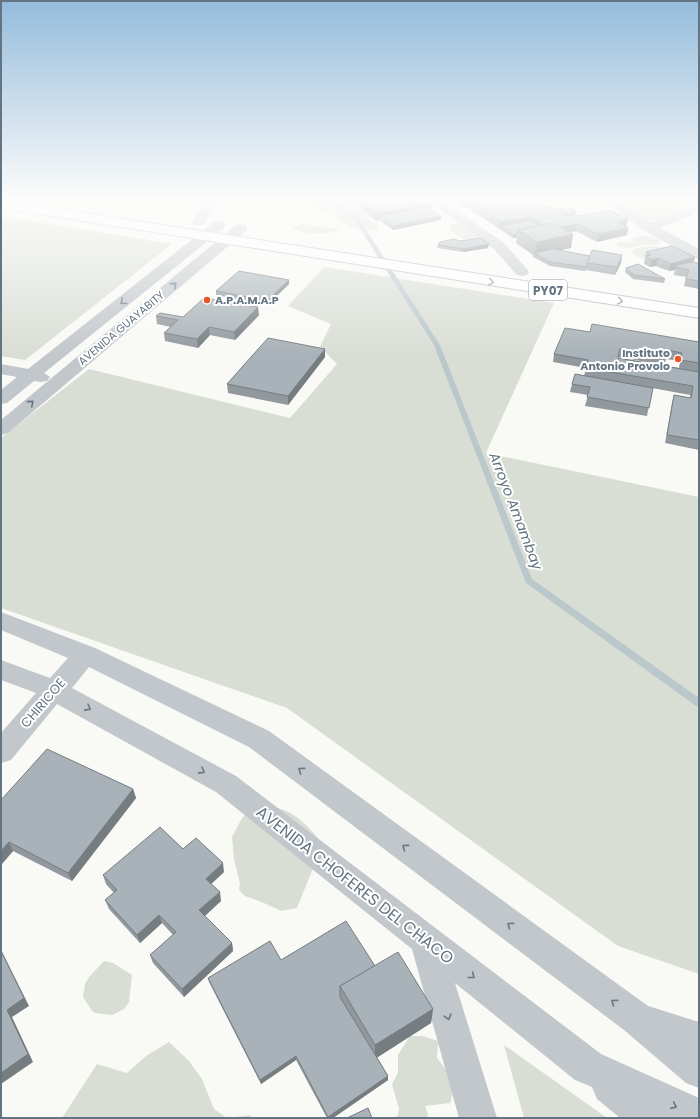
<svg xmlns="http://www.w3.org/2000/svg" width="700" height="1119" font-family="Poppins,sans-serif">
  <rect width="100%" height="100%" fill="#f9f9f6"/>
  <!-- green -->
  <g fill="#d9ded5">
    <path d="M307,198H345L341,200L354,205L370,217L368,219L378,224L376,230C362,234 351,226 338,221V217L322,211L318,207L313,205L305,206L299,204L298,201Z"/>
    <path d="M621,198H646V200C659,206 671,200 684,205V209L682,210L685,214L660,223L645,219L636,214L633,209L618,201Z"/>
    <path d="M1,216L172,244L25,360L1,356Z"/>
    <path d="M305,224C317,228 328,227 340,228C331,236 299,235 292,227Z"/>
    <path d="M451,224H461L470,231V233L478,237V240L469,242C463,237 453,235 449,227Z"/>
    <path d="M641,235L658,238L660,242L659,244L636,246L631,248L618,247L617,244L620,242H633L631,239Z"/>
    <path d="M653,246L667,248C655,254 644,265 633,253V249Z"/>
    <path d="M324,267L554,303L486,453L699,497V974L618,946L287,708L1,608V438L89,369L290,418L337,364L320,347L331,324L288,306Z"/>
    <path d="M278,808C294,812 309,826 318,839V856L297,908L281,911L264,903L245,896L239,890L240,883L234,859L232,837L242,818L249,812Z"/>
    <path d="M104,961L113,963L132,975L129,1002L124,1009L112,1015L95,1013L92,1011L83,997L85,984L89,977Z"/>
    <path d="M410,1036H423L438,1041L437,1058C449,1073 457,1084 450,1103L425,1106L428,1114L427,1118H397L399,1109L392,1084L398,1073V1055Z"/>
    <path d="M169,1042L189,1061L202,1079L214,1109L227,1118L251,1115V1118H62L97,1064L127,1073L146,1056Z"/>
    <path d="M504,1045L607,1118H524Z"/>
  </g>
  <g fill="none" stroke-linecap="round" stroke-linejoin="round">
    <!-- stream -->
    <path fill="#bac7cb" fill-rule="evenodd" d="M320,198H325L358,217L440,345L532,579L699,698V707L696,706L526,583L434,345L354,219Z"/>
    <defs>
      <path id="major" d="M1,200L699,308V318L1,208Z"/>
    </defs>
    <!-- major casing -->
    <use href="#major" stroke="#b5bbbf" stroke-width="2"/>
    <!-- minor -->
    <g fill="#c2c7cb" fill-rule="evenodd">
      <path d="M209,198H221L203,225H193L192,222Z"/>
      <path d="M423,198H437L503,242L527,269L529,272L527,275L522,276L517,275L493,248Z"/>
      <path d="M600,198H614L651,223L699,204V212L660,228L699,249V259L694,258L645,231Z"/>
      <path d="M219,221L224,222L225,225L224,228L44,373L50,377L47,381L41,382L34,381L7,403L1,404V390L17,377L1,374V364L28,369L214,222Z"/>
      <path d="M241,224L246,225L247,228L246,231L8,433L1,435V420L236,225Z"/>
      <path d="M1,612L95,648L269,731L648,1006L699,1022V1088L686,1083L624,1030L249,747L89,667L72,688L236,776L601,1054L699,1098V1118H620L597,1099L592,1087L575,1080L455,983L497,1118H459L412,949L216,792L57,704L11,760L1,763V733L36,693L1,680V660L50,678L68,658L1,630Z"/>
    </g>
    <!-- major -->
    <use href="#major" fill="#fff" fill-rule="evenodd"/>
  </g>
  <!-- wall -->
  <g fill="#91999e" fill-rule="evenodd">
    <path d="M130,198H170L164,203Z"/>
    <path d="M348,198H426L433,203L432,210H431L441,220L393,230L379,220L376,221Z"/>
    <path d="M484,198H566L542,203L554,210L576,211L575,215L578,216L626,227L628,228L627,235L597,242L576,231L569,232L573,234L571,248L560,250L590,256L622,255L621,263L615,275L586,270L585,271L550,266L533,257V255L516,243L517,238H513L468,208H465L460,205V201Z"/>
    <path d="M664,198H689L672,202Z"/>
    <path d="M438,245L488,248L463,252L437,248Z"/>
    <path d="M646,252L699,263V289L684,286L686,277L674,275L675,270L669,271L656,266L650,267L644,264Z"/>
    <path d="M626,268L665,279L664,283L633,279L625,272Z"/>
    <path d="M289,280V284L267,305L216,295V291Z"/>
    <path d="M259,315L235,340L210,335L198,348L165,341L164,333L171,327L157,324L156,316L183,317Z"/>
    <path d="M590,332L699,342V450L665,443L672,403L674,395L690,398V395L652,388L647,416L585,406L588,395L570,392L572,384L584,376L586,368L553,362L554,354ZM618,357L664,365L666,359L680,361L679,368L618,358Z"/>
    <path d="M325,349V357L288,405L228,393L227,384Z"/>
    <path d="M133,789L136,798L72,881L13,851L1,865V800Z"/>
    <path d="M183,849L224,872L211,884L221,901L205,916L232,943L233,951L184,997L153,963L150,955L173,935L162,923L140,943L109,909L105,900L114,893L106,884L103,875Z"/>
    <path d="M375,966L433,1009L431,1023L377,1057L388,1076V1080L333,1118H327L296,1060L261,1084L209,982L208,978Z"/>
  </g>
  <!-- shaded-wall -->
  <g fill="#767d81">
    <path d="M163,198H170L164,203Z"/>
    <path d="M535,198H566L534,204Z"/>
    <path d="M673,198H689L672,202Z"/>
    <path d="M433,203L432,210L383,219L379,216V220L376,221V214Z"/>
    <path d="M468,204V208H465L466,205Z"/>
    <path d="M576,211L575,215L558,218V215Z"/>
    <path d="M441,216V220L393,230V226Z"/>
    <path d="M530,217L529,224L501,226L500,229L501,222Z"/>
    <path d="M628,219L626,227L617,222Z"/>
    <path d="M578,224L576,231L548,236L549,229Z"/>
    <path d="M628,228L627,235L597,242L598,234Z"/>
    <path d="M517,234V238H513V235Z"/>
    <path d="M573,234L571,248L537,255L536,254L537,242Z"/>
    <path d="M489,244L488,248L463,252V249Z"/>
    <path d="M622,255L621,263L615,275L617,267Z"/>
    <path d="M695,257L693,265L676,267L675,270L669,271L671,264Z"/>
    <path d="M658,258L656,266L650,267L652,260Z"/>
    <path d="M289,280V284L267,305V301Z"/>
    <path d="M258,307L259,315L235,340L234,332Z"/>
    <path d="M209,327L210,335L198,348L197,339Z"/>
    <path d="M325,349V357L288,405V396Z"/>
    <path d="M133,789L136,798L72,881L68,873Z"/>
    <path d="M9,842L13,851L1,865V851Z"/>
    <path d="M223,863L224,872L208,887L206,879Z"/>
    <path d="M220,892L221,901L201,919L199,910Z"/>
    <path d="M159,915L162,923L140,943L137,935Z"/>
    <path d="M232,943L233,951L184,997L182,989Z"/>
    <path d="M1,950L29,1006L12,1017L33,1062L1,1084V1073L7,1010Z"/>
    <path d="M433,1009L431,1023L375,1059V1045Z"/>
    <path d="M296,1056V1060L261,1084L260,1080Z"/>
    <path d="M388,1076V1080L333,1118H328V1117Z"/>
  </g>
  <!-- building -->
  <g fill="#a9b2b8" stroke="#767d81">
    <path d="M356,198H426L433,203L376,214Z"/>
    <path d="M477,198L478,199L469,201L468,204L466,205L460,201Z"/>
    <path d="M484,198H534L566,216L575,215L578,216L610,210L628,219L617,222L628,228L598,234L578,224L561,227L553,223L543,225L530,217L501,222L469,201Z"/>
    <path d="M427,207L441,216L393,226L379,216Z"/>
    <path d="M569,207L576,211L562,214L554,210Z"/>
    <path d="M530,221L538,226L518,230L517,234L513,235L501,226Z"/>
    <path d="M553,223L573,234L537,242L518,230Z"/>
    <path d="M480,238L489,244L463,249L438,245L440,242L454,239L460,241Z"/>
    <path d="M672,246L695,257L671,264L658,258L652,260L645,256L651,255L646,252Z"/>
    <path d="M553,249L590,256L586,267L550,262L534,253Z"/>
    <path d="M592,250L622,255L617,267L587,263Z"/>
    <path d="M692,262L699,263V281L686,279L689,270L676,267V265Z"/>
    <path d="M638,264L665,279L634,275L626,268Z"/>
    <path d="M239,271L289,280L267,301L216,291Z"/>
    <path d="M204,298L258,307L234,332L209,327L197,339L164,333L178,320L156,316L160,313L183,317Z"/>
    <path d="M592,324L699,342V363L681,360L682,353L668,350L666,357L620,349L618,358L699,372V440L667,435L674,395L691,398L693,386L586,368L588,360L554,354L565,328L590,332Z"/>
    <path d="M268,338L325,349L288,396L227,384Z"/>
    <path d="M575,374L653,388L649,408L587,397L590,387L572,384Z"/>
    <path d="M47,749L133,789L68,873L9,842L1,851V800Z"/>
    <path d="M160,827L183,849L196,838L223,863L206,879L220,892L199,910L232,943L182,989L150,955L176,932L159,915L137,935L105,900L117,890L103,875Z"/>
    <path d="M346,921L375,966L340,986V997L388,1076L328,1117L296,1056L260,1080L208,978L270,941L281,960Z"/>
    <path d="M1,951L24,998L7,1010L28,1054L1,1073Z"/>
    <path d="M398,952L433,1009L375,1045L340,986Z"/>
    <path d="M368,1108L372,1118H347Z"/>
  </g>
  <!-- one-way arrows -->
  <defs><path id="oneway-chevron" d="M-2-3.5L2.5 0L-2 3.5" fill="none" stroke-width="1.6" stroke-linecap="round" stroke-linejoin="round"/></defs>
  <g stroke="#929ea8">
    <use href="#oneway-chevron" transform="translate(491 282) rotate(9)"/>
    <use href="#oneway-chevron" transform="translate(620 301) rotate(9)"/>
  </g>
  <g stroke="#687886">
    <use href="#oneway-chevron" transform="translate(174 285) rotate(-40)"/>
    <use href="#oneway-chevron" transform="translate(123 302) rotate(141)"/>
    <use href="#oneway-chevron" transform="translate(31 403) rotate(-40)"/>
    <use href="#oneway-chevron" transform="translate(88 708) rotate(29)"/>
    <use href="#oneway-chevron" transform="translate(301 770) rotate(-143)"/>
    <use href="#oneway-chevron" transform="translate(202 771) rotate(29)"/>
    <use href="#oneway-chevron" transform="translate(405 847) rotate(-143)"/>
    <use href="#oneway-chevron" transform="translate(510 925) rotate(-143)"/>
    <use href="#oneway-chevron" transform="translate(472 976) rotate(38)"/>
    <use href="#oneway-chevron" transform="translate(614 1002) rotate(-143)"/>
    <use href="#oneway-chevron" transform="translate(448 1017) rotate(74)"/>
    <use href="#oneway-chevron" transform="translate(674 1106) rotate(24)"/>
  </g>
  <!-- sky -->
  <linearGradient id="sky" x2="0" y2="1"><stop stop-color="#95bcdc"/><stop offset="0.56" stop-color="#fcfcfb"/><stop offset="1" stop-color="#fcfcfb" stop-opacity="0"/></linearGradient>
  <rect width="700" height="355" fill="url(#sky)"/>
  <!-- markers -->
  <g fill="#e95526" stroke="#fff" stroke-width="1.5">
    <circle cx="207" cy="300" r="4"/>
    <circle cx="678" cy="359" r="4"/>
  </g>
  <g text-anchor="middle" dominant-baseline="central" stroke-width="4" stroke-linejoin="round" paint-order="stroke">
    <!-- far-poi labels -->
    <g font-size="11" font-weight="bold" fill="#637482" stroke="#fff" text-anchor="start">
      <text x="215" y="300">A.P.A.M.A.P</text>
      <text x="670" y="353" text-anchor="end">Instituto<tspan x="670" dy="13">Antonio Provolo</tspan></text>
    </g>
    <!-- far-street labels -->
    <g font-size="11" fill="#637482" stroke="#fff">
      <text transform="translate(121 328) rotate(-40)">AVENIDA GUAYABITY</text>
    </g>
    <!-- shield labels -->
    <rect fill="#fff" stroke="#929ea8" stroke-width="1" x="529" y="280" width="38" height="20" rx="3"/>
    <g font-size="12" font-weight="bold" fill="#637482">
      <text x="548" y="290">PY07</text>
    </g>
    <!-- street labels -->
    <g font-size="13" fill="#637482" stroke="#fff">
      <text transform="translate(43 703) rotate(-49)">CHIRICOE</text>
    </g>
    <!-- water labels -->
    <g font-size="14" font-style="italic" fill="#5e747c" stroke="#fff">
      <text transform="translate(516 511) rotate(69)">Arroyo Amambay</text>
    </g>
    <!-- near-street labels -->
    <g font-size="16" fill="#637482" stroke="#fff">
      <text transform="translate(355 885) rotate(38)">AVENIDA CHOFERES DEL CHACO</text>
    </g>
  </g>
  <!-- border -->
  <rect width="700" height="1119" fill="none" stroke="#637482" stroke-width="4"/>
</svg>
